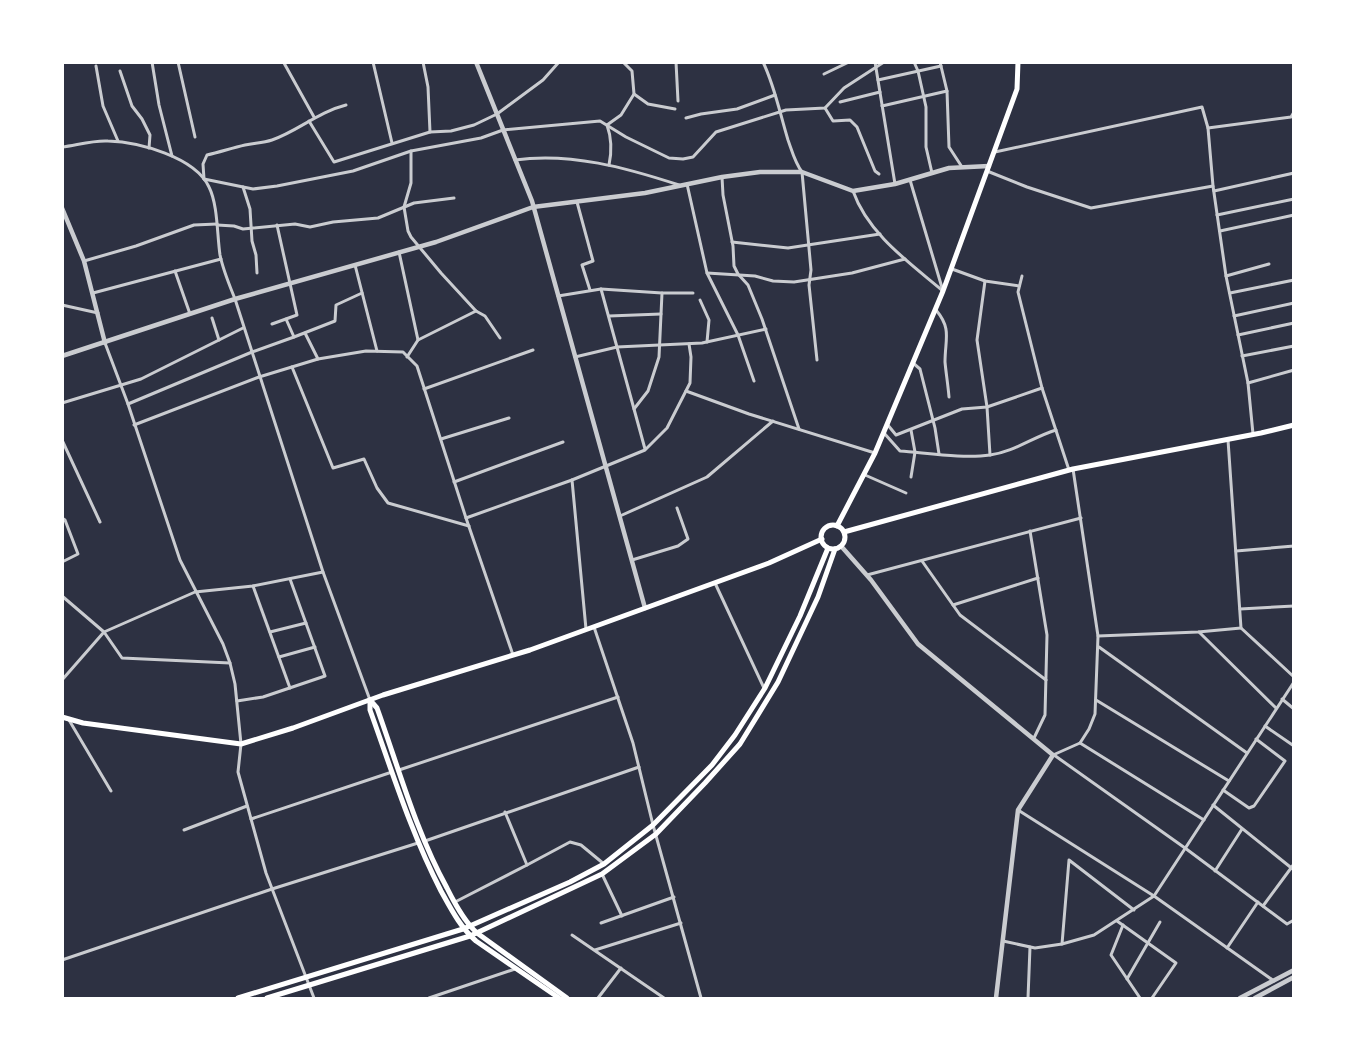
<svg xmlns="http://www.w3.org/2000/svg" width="1356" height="1061" font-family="'PT Sans',sans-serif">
  <rect width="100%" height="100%" fill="#2d3142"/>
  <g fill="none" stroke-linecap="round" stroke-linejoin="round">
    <!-- minor -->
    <g stroke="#caccd0" stroke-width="3">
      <path d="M152,62L159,105L172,156"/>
      <path d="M178,62L195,137"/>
      <path d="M373,62L392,143"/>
      <path d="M423,62L428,87L430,132"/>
      <path d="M676,62L678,101"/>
      <path d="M763,62C775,87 780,114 788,140C792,151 795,163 802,172L811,270L809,285L817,360"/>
      <path d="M875,62L895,184"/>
      <path d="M914,62L918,71L926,107V147L932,173"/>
      <path d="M940,62L947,91L949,147L962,167"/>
      <path d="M284,63L314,117"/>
      <path d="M96,66L103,106L118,141"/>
      <path d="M120,71L132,106L142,119L150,135L149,148"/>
      <path d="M824,74L849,62"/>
      <path d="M878,80L941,66"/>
      <path d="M634,94L648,104L675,109"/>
      <path d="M840,102L880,92"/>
      <path d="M882,106L947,91"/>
      <path d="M825,108L833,121L850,120L857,127L875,171L879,174"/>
      <path d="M686,118L701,114L737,109L775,95"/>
      <path d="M309,121L334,162L430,132L451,131L474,125L497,114L543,80L559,62"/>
      <path d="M1208,128L1291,117L1294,112"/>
      <path d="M62,147C77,145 94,140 108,141C139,142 195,157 209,187C218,205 217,235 220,255C223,270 229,284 235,299L323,572L370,700"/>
      <path d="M411,151V183L404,207L408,231L411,237L441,273L476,311L485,316L500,338"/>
      <path d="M995,152L1202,107L1208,128L1213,186L1226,276L1248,383L1253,434"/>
      <path d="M515,160C570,152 627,168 679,185"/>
      <path d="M609,165C612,151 612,139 607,125L621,115L634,94L632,71L623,62"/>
      <path d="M987,171L1027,187L1091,208L1213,186"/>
      <path d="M722,177L723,195L733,246L734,266L738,274L748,285L762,319L799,429"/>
      <path d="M204,179L253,189L277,186L353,171L411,151L481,138L503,130L600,121L626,137L669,158L683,159L693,157L716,132L786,110L825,108L844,88L884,62"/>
      <path d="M204,179L203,164L207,155C220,152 232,148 245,145C254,143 263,143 272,140C298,131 318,112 346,105"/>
      <path d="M910,180L943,291"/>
      <path d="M687,184L707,273L738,335L754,381"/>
      <path d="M243,187L250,209L252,241L256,255L257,273"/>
      <path d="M853,191C868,234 910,263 943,291"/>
      <path d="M1214,191L1294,173"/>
      <path d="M577,202L593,261L582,265L590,290"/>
      <path d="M1217,215L1294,199"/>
      <path d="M217,225L234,226L243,229L295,224L310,227L333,222L378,218L414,203L454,198"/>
      <path d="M1220,231L1294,215"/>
      <path d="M732,242L788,248L880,234"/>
      <path d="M399,252L418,340"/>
      <path d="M84,261L136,246L194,225L217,224"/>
      <path d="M355,265L377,351"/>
      <path d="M952,269L985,281L1019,286"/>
      <path d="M175,271L190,314"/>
      <path d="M707,273L755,276L773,281L794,282L852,273L905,259"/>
      <path d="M1022,276L1018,292L1042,388L1069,470"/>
      <path d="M1226,276L1269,264"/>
      <path d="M985,281L977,340L987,407L990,455"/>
      <path d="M601,289L662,293L659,357L648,391L634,409"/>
      <path d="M93,293L221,259"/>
      <path d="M662,293H693"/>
      <path d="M1230,293L1294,280"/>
      <path d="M558,296L601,289L645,449"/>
      <path d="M700,300L709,320L707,342"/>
      <path d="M62,305L98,313"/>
      <path d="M936,310C952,329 945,339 945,362C946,373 948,385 949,397"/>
      <path d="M609,316L661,314"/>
      <path d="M1234,316L1294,303"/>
      <path d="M212,318L219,340"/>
      <path d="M286,319L294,337"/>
      <path d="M272,324L297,315L277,225"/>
      <path d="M305,333L318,359"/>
      <path d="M1238,335L1294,323"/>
      <path d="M105,343L128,404L180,560L223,644L230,663L235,684L241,744L238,772L266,873L314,998"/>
      <path d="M1242,356L1294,346"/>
      <path d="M407,357L418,340L476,311"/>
      <path d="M575,357L617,347L702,343L766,329"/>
      <path d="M913,363L920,369L935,428L939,454"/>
      <path d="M292,367L333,468L364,459L377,488L388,503L469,526"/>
      <path d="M1248,383L1294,370"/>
      <path d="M424,389L533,350"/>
      <path d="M686,391L749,414L875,453"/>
      <path d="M62,403L141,379L243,328"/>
      <path d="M128,404L252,352L294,337L335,321L336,305L362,293"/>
      <path d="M887,424L896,435L962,409L987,407L1042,388"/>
      <path d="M134,425L259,377L318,359L366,351L403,352L417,366L466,518"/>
      <path d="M884,433L900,451C927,453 964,459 990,455C1014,452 1033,437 1056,430"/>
      <path d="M441,439L509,418"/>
      <path d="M62,440L100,522"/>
      <path d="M1228,440L1241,628L1294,677"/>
      <path d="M865,475L906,493"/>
      <path d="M911,477L915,452L911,430"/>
      <path d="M454,482L563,442"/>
      <path d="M620,516L707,477L773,421"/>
      <path d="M62,518L65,520L78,554L62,562"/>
      <path d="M1030,531L1047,635L1045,715L1034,738"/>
      <path d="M1236,551L1294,546"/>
      <path d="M632,560L678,546L688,539L677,508"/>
      <path d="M922,561L960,615L1046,680"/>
      <path d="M867,575L1081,518"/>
      <path d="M715,583L764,688"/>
      <path d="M253,586L290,688"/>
      <path d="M62,596L104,632L122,658L230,663"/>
      <path d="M953,605L1038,578"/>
      <path d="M1240,609L1294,606"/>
      <path d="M594,627L633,743L653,825L701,998"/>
      <path d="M586,629L572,480L645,450L667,428L690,383L691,357L689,344"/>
      <path d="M270,632L306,623"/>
      <path d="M1199,632L1276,708"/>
      <path d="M1098,636L1198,632L1241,628"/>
      <path d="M1099,647L1247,753"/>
      <path d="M513,655L466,518L572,480"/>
      <path d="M279,657L315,647"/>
      <path d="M62,680L104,632L195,592L253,586L323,572"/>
      <path d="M1282,699L1294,709"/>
      <path d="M1096,700L1229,781"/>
      <path d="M237,701L263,697L325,676L290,579"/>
      <path d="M69,720L111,791"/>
      <path d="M1265,726L1294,746"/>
      <path d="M1080,743L1204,820"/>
      <path d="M1053,755L1080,743L1089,729L1095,714L1098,636L1073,469"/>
      <path d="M1054,755L1185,848L1287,924L1294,920"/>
      <path d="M399,770L618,697"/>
      <path d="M1223,790L1249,808L1254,806L1285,761L1256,739"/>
      <path d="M1213,805L1294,870"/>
      <path d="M1018,810L1154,896L1274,981"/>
      <path d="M251,819L392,772"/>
      <path d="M184,830L247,806"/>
      <path d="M425,841L639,767"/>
      <path d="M527,865L570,842L581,845L604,864"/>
      <path d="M1215,871L1242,829"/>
      <path d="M602,874L622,916"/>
      <path d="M455,902L527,865L505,812"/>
      <path d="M1263,906L1294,864"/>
      <path d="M1117,921L1176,963L1152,998"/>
      <path d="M601,923L674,897"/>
      <path d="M1123,925L1111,955L1140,998"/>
      <path d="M572,935L664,998"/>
      <path d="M1003,941L1035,948L1062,944L1094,935L1154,896L1294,682"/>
      <path d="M1062,944L1069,860L1134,910"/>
      <path d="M1227,948L1258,902"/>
      <path d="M595,950L681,923"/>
      <path d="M62,960L272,889L418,843"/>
      <path d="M1127,979L1160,922"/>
      <path d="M429,998L515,969"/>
      <path d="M598,998L621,968"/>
      <path d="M1028,998L1030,947"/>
    </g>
    <!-- tertiary -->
    <g stroke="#caccd0" stroke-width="4.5">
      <path d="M476,62L532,201L645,608"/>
      <path d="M62,208L84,261L105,343"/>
      <path d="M62,356L235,299L436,242L533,207L645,193L722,177L760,172H802L853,191L895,184L949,168L989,166"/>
      <path d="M841,546L871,580L918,644L1053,755L1018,810L996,998"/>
      <path d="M1240,998L1294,970"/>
      <path d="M1255,998L1294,977"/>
    </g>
    <!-- secondary -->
    <g stroke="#fff" stroke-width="5">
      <path d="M844,532L1073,469L1261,433L1294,425"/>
      <path d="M370,700L377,708C399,769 416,832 447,888C455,904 464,921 477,933L567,998"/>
      <path d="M370,700V710C392,771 411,833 441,891C451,909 460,927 476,941L559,998"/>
      <path d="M62,717L83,723L241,744L293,728L383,695L530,650L769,563L822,539"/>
    </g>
    <!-- primary -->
    <g stroke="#fff" stroke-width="5">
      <circle cx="833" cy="537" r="12"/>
      <path d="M837,526L875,453L943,291L1017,89L1018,62"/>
      <path d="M238,998L463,929L570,882L604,864L653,825L712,765L735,735L765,688L800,616L828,548"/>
      <path d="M267,998L470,936L602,874L656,834L705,783L740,744L778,682L818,597L835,549"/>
    </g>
  </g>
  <!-- border -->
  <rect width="1356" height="1061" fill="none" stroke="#ffffff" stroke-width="128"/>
</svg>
